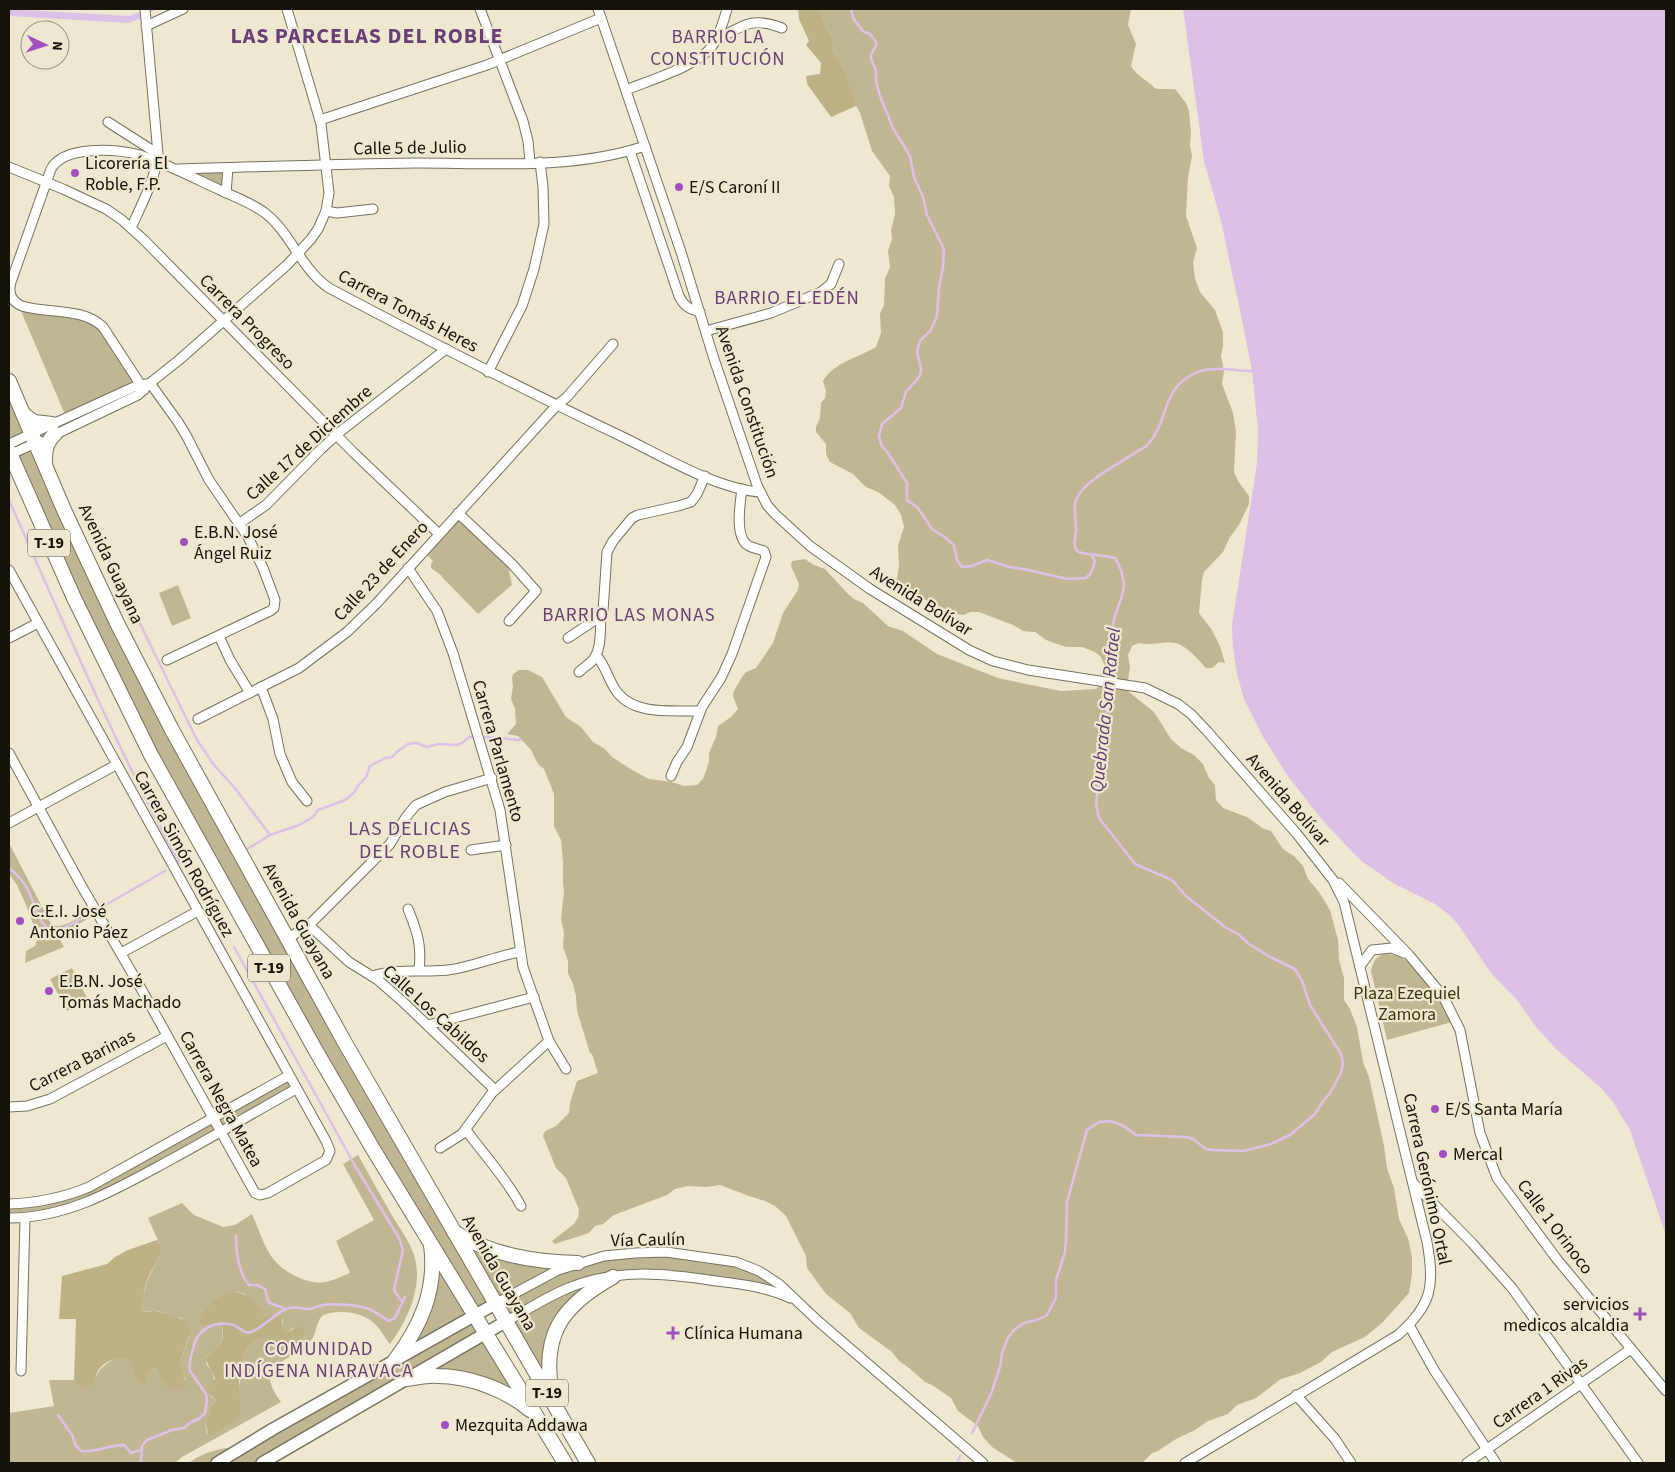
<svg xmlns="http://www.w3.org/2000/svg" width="1675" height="1472" font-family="'Source Sans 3',sans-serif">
  <rect width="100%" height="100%" fill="#eee8d0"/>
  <!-- green -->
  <g fill="#c0b792" fill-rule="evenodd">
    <path d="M818,9H1131L1128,25L1136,44L1131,66C1137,76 1148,81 1156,89H1175L1186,103L1189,111L1191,132L1190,145L1192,156L1188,177L1186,216L1197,248L1193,262L1195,279L1200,292L1215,310L1223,332V347L1221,355L1224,371L1222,384L1233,413L1236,431L1234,472L1238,481L1249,496V504L1239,525L1230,537L1223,552L1204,572L1202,580L1199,613L1212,630L1220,646L1225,663L1219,662L1212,668H1206C1199,660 1186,645 1175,643C1163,641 1151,646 1139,643L1132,646L1128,655L1130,667L1127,687L1129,692L1154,712L1171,739L1181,748L1194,755L1203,764L1209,778L1215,785L1216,800L1223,808L1247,817L1264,829L1271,831L1283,849L1294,856L1303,866L1308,879L1319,892L1330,910L1338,940L1339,960L1344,978V1000L1350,1009L1357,1027L1363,1062L1369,1077L1384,1146L1387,1168L1394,1188L1399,1219L1408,1238L1412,1257V1274L1409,1293L1383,1322L1365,1337L1332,1352L1321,1362L1300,1373L1281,1379L1256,1398L1237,1405L1228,1414L1208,1421L1195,1430L1176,1439L1158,1451L1152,1453L1142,1463H1017L992,1447L983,1437L978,1426L958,1411L951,1398L932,1385L925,1382L909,1368L899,1361L892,1352L859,1328L850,1313L826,1294L807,1268L806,1256L786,1216L775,1206L765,1201L749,1196L720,1185L707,1187L688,1186L675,1189L667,1195L614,1215L603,1224L595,1226L589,1233L555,1244L552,1241L574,1224L578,1217L579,1210L566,1178L556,1168L543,1136L545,1131L556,1126L569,1113L570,1103L577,1081L598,1073L592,1054L590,1053L577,1011L576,996L573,984L568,973V961L563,947L564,933L561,919L564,892L563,883V862L561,840L554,826V794L544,769L538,764L531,750L518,736L507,734L516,724L515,709L511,699L513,686L512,678L513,674L519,670H528L542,677L566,717L581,727L593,742L605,749L612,757L632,770L649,779L672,782L684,786L697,785L703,779L709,762V753L716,737L718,726L731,717L738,709L733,696L734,691L742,677L746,672L756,668L773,643L783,613L798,590L799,584L791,566L792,561L805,559L814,565L825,569L849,595L854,599L863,603L888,626L903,631L937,654L998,678L1021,683L1061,691L1096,689L1102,683L1104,664L1101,657L1095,652L1082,647H1066L1046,640L1035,632L1023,631L1013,625L979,612H970L964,615L956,614L898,587L896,584L899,566L898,546L904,527L901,515L895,505L878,492L866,487L853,474L830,462L826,454V444L816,432V427L820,418L821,403L825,398L826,391L823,381C834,362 858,358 876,347L881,333L880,314L884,305L885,279L890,267L888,251L892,239L891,231L895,214L894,197L889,186L890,176L872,151L860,113L855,104L846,72L834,53L832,38L825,26L823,15Z"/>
    <path d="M228,168L226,193L174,169Z"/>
    <path d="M18,304L92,318L144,390L36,443L117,623L452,1230L553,1262L635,1253L725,1259L769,1276L781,1294L690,1276L613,1277L556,1330L554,1405L495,1304L476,1315L538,1418L507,1395L422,1377L262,1463H189C206,1450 223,1448 244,1446L395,1360L414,1334L432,1252L151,755L10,454L35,443L31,433L9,444V381L31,433L66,417Z"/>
    <path d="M458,513L508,565L512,585L478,614L442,577V576L431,568V564L433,561L423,551Z"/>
    <path d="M178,585L191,618L172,626L159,593Z"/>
    <path d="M9,843L51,924C62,931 78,917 88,912L91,917L58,936L64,947L25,963L26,951L35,946L38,937L26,905L17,885L9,874Z"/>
    <path d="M1384,954C1387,954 1392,954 1396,955C1420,964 1439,1001 1452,1022L1387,1040L1371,971C1373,962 1375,957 1384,954Z"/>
    <path d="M72,968L88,1000L67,1011L50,979Z"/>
    <path d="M288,1076L296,1089L91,1201L9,1218V1204L68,1194Z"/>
    <path d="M358,1155C369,1174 379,1193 390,1212C398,1226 409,1240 414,1255C424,1286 407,1321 390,1344C385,1338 381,1330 376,1325C364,1312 340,1309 323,1315C316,1321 317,1332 312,1339C293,1366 250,1359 281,1402L182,1457L175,1463H9V1413L54,1406L49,1380H74L78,1386L96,1379C97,1367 121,1350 131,1360C134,1362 133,1368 133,1372L146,1383L149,1371L155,1368L161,1374L165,1384L179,1390L185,1379L182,1373L180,1362L189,1337L182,1318C172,1317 163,1311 154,1311C148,1310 147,1313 142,1311L141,1307L147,1281L159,1257V1243L148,1218L182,1203L194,1215L223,1227L235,1225L252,1214C258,1227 263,1244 271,1256C281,1271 306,1285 325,1282C333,1281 342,1276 350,1273L336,1241L374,1220L343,1164ZM234,1291L245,1294L265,1316L276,1314L283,1320L282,1328L284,1331L288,1332L294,1327L279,1351L266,1338C262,1339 257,1339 254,1341C244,1346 241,1362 244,1371C228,1402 258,1422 207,1433L205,1422L210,1414L209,1408L216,1401L211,1396C214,1382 217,1375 206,1364L207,1356C221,1346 225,1340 221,1323L214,1322L206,1325L230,1292Z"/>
  </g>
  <!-- forest -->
  <g fill="#bdb285">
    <path d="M798,9H818L823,15L825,26L832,38L834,53L846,72L856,106L831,117L807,84L806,76L820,74L821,63L806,45L809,41L799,19Z"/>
    <path d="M157,1240C166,1254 152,1267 147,1280C144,1288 144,1299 141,1308L142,1311C147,1313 148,1311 153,1311C160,1311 182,1318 187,1322L190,1333L180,1362L186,1386L179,1390C176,1389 170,1388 167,1386C161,1381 161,1372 155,1368L149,1371L146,1383H139L133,1372L131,1360C120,1354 101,1362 97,1373C95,1378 98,1376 94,1381C92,1384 88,1386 85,1389L78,1386L74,1380L76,1319H59L62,1276L107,1264L115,1257L128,1250Z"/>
    <path d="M234,1291L249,1296L265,1316C277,1313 284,1312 282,1328L284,1331L288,1332L300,1326L305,1330L300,1344L287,1352L279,1351L266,1338C262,1339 257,1339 254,1341C244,1346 241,1362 244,1371L239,1381L240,1415L233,1423L209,1437L205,1422L210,1414L209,1408L216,1401L208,1391L209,1385L215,1379C213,1371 207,1366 206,1358C218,1344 227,1344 221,1323C213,1322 206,1327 199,1324C201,1310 220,1293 234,1291Z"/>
  </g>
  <!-- water -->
  <g fill="#ddc0e8">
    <path d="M9,9L129,16C139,13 146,9 156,9L146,16L129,23L9,16Z"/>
    <path d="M1183,9H1666V1235L1630,1130L1613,1102L1601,1088L1557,1050L1536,1027L1517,1000L1491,973L1457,923L1447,913L1435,904L1393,883L1360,860L1323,821L1287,775L1262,735L1244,699L1237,674L1233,648L1232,625L1257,463L1258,431L1252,371L1242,320L1221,221L1204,161Z"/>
  </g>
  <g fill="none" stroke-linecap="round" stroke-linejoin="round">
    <!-- stream -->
    <g stroke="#ddc0e8" stroke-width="2.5">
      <path d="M851,9L853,18L859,26L864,32L870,34L876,42V46L871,54V58L876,71V82L880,96L893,128L910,156L914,177L923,197L927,215L944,249L943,268L939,287L937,316L931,330L920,341L917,351L921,369L920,376L906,392L901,408L882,424L879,436L881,445L888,453L907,483V500L918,508L932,529L946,538L954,545L957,560L962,567L972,566L987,560L1009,567L1024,569L1067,579L1086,578L1091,573L1095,561L1092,556"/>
      <path d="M9,500C63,622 115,745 179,862"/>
      <path d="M98,538L197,740L214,765L234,787L270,835"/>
      <path d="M1113,680C1113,672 1115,664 1115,656C1115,649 1112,641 1112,633C1113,601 1136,594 1115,558C1103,555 1090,555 1078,552C1071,543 1077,537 1076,527C1076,518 1073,509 1076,500C1083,481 1118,464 1135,453C1139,450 1145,448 1148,444C1170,420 1160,390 1195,373C1211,365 1233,371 1252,371"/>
      <path d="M484,737L521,740"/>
      <path d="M244,851L270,835L299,825L313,817L318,810L345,800L354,793L358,786L366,777L370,766L385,758L392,757L398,751L408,744L416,743L427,747L438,744L456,745L462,743L469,737H472"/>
      <path d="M177,863L183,862"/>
      <path d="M9,868C17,874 24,882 29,892C35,904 40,931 56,932L88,915"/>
      <path d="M102,907L165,871"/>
      <path d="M234,947L354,1164L399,1238L403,1250L394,1290L399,1298L403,1302"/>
      <path d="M236,1236C236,1252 238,1272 249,1285H257L265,1289C269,1308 270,1302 284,1308"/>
      <path d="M58,1415L72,1435L76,1446L81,1451C95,1453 109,1445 124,1445L131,1453L141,1450"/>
      <path d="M972,1433L991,1394L1000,1367L1002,1353L1008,1338L1013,1331L1024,1323L1037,1320L1047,1315L1056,1298V1280L1065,1252L1066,1240L1067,1202L1087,1130L1099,1122L1110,1121L1122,1125L1136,1135L1187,1137L1193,1139L1206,1149L1213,1150L1244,1151L1271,1144L1290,1135L1315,1114L1324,1100L1330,1093L1341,1073L1343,1064L1341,1054L1310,1005L1302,981L1295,969L1270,957L1249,944L1238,934L1225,927L1186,896L1172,880L1135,864L1099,818L1096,805L1099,775L1097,759L1106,728V707L1112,685"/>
      <path d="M141,1463L142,1446L147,1440L172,1430L184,1428L191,1422L199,1419L205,1413L207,1401L206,1394L190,1371C188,1361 192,1354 194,1345C198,1328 217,1320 234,1325C240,1328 243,1334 251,1332C264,1327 273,1315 286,1309C294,1305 300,1309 308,1309C313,1309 318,1306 323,1305C334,1303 359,1305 369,1309C376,1312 382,1317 389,1321L395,1318L405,1297"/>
      <path d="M957,1463L960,1456"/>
    </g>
    <defs>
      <g id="minor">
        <path d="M480,9L523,121L528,141L530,162"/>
        <path d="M598,9L681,252L714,359L757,485L767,505L775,514L810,546L870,589L969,650L993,661L1028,670L1145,688L1178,704L1191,714L1207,731L1297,834L1333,880L1344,902L1427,1242C1435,1286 1432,1305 1398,1335L1185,1463"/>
        <path d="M146,26L183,9"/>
        <path d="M716,40C743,26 751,16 782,28"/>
        <path d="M626,90C650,80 699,66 713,45C719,35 724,20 727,9"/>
        <path d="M320,120L487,65L601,18"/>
        <path d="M108,122L158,154"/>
        <path d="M630,151L679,296C684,306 689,309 700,312"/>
        <path d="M9,167L63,189L106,209L122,220L144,240L354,453L439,534"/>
        <path d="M178,169C257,167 337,164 416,163C492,163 573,170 645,146"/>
        <path d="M226,193L228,168"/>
        <path d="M326,211L337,213L373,209"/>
        <path d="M131,228C141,206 156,177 158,154L145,9"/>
        <path d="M706,331L771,313L821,292L831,284L839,264"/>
        <path d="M488,372L522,306L534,269L544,224L543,187L540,162"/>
        <path d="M150,383L178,422L186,435L209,480L248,537L263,568L275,600L274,608L270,611L167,660"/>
        <path d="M144,390L103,327C82,307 48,314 22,306C11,301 8,293 11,282L51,169C64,145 116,149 140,155C167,164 194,178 220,190C235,197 252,203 265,213C291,233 301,269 329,288C427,340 526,391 627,439C665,458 718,489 760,492"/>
        <path d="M52,436L138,395L150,383L179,360L287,265L311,239L318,229L326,211L329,193L321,124L287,9"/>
        <path d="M9,444L136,386L146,384"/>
        <path d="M9,455L40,441"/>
        <path d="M458,513L512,564L536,591L509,621"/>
        <path d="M240,523L266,505L320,450L341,431L446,349"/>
        <path d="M408,568L437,611L453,653L500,810L523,967L549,1041L566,1069"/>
        <path d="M9,570L326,1141L330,1151L326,1160L268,1193L260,1195L255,1193L139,985L81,885L9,753"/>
        <path d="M219,636L230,660L250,693"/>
        <path d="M9,638L38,623"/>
        <path d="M568,638L601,616L603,611L607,552L613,541L632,518L638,515L678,506L691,502L697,494L705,476"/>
        <path d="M596,655C606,666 608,680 617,692C635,716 673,710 700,711"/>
        <path d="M579,672C583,668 588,665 592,661C602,651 600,629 601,616"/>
        <path d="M261,687L273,719L280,754L292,782L307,801"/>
        <path d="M198,719L299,668L347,632L377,603L557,405L567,397L613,344"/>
        <path d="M671,776L677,762L687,747L702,707L721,678L732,654L766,557L764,551C759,549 753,548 749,546C734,538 740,503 742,489"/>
        <path d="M9,823L116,765"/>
        <path d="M471,850L506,845"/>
        <path d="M1339,883L1409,955L1443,996L1460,1030L1480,1133L1497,1178L1556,1258L1666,1391"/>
        <path d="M408,909C417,931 422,945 419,970"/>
        <path d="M309,925L349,962L378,980L402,1001L495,1090"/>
        <path d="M287,939L309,925L390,844L406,817L416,805L445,792L492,778"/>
        <path d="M121,953L198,911"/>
        <path d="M1360,966L1372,950L1392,948L1404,953"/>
        <path d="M372,976C397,968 422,973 448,970C473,967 495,956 520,952"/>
        <path d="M428,1025L534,997"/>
        <path d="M9,1107L27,1106L50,1099L167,1036"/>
        <path d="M466,1130C485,1156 506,1178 521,1206"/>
        <path d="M440,1148L462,1134L492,1093L549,1041"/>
        <path d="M1413,1183L1472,1243L1512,1288L1638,1463"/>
        <path d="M9,1204C36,1203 63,1198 89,1187L288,1076"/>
        <path d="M9,1218C70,1218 120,1187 172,1159C214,1136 255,1112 296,1089"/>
        <path d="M495,1304L558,1270L604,1256L635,1253L666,1252L736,1262L759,1271L779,1284L818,1321L983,1463"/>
        <path d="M505,1322C525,1311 545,1298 566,1289C615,1268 664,1273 716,1281C741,1284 767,1287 790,1298"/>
        <path d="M1409,1325L1434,1370L1496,1463"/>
        <path d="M21,1371L25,1218"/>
        <path d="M1296,1395L1335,1439L1351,1463"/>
        <path d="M1467,1463L1631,1349"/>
      </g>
      <g id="secondary">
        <path d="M217,1463L273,1429L495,1304"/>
        <path d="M262,1463L505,1322"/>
      </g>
      <g id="trunk">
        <path d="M9,381L64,510L117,623L172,730L345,1043L588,1463"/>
        <path d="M23,414L34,422L52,424"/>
        <path d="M9,451L74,598L151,755L316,1051L373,1149L565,1463"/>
        <path d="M45,464C45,452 45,443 55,434"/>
        <path d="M454,1232C492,1255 534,1262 578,1263"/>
        <path d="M395,1360C421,1326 437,1289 431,1245"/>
        <path d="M406,1379C416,1378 427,1375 437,1376C469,1376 505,1389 530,1410"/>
        <path d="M552,1395C541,1335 561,1306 613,1277"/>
      </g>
    </defs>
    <!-- minor casing -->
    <use href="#minor" stroke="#77725d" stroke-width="11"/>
    <!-- secondary casing -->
    <use href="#secondary" stroke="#77725d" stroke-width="14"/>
    <!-- trunk casing -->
    <use href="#trunk" stroke="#77725d" stroke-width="16"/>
    <!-- minor -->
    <use href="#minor" stroke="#fff" stroke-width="9"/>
    <!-- secondary -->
    <use href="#secondary" stroke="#fff" stroke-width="11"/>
    <!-- trunk -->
    <use href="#trunk" stroke="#fff" stroke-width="14"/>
  </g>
  <!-- markers -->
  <g fill="#a14fbe" stroke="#eee8d0" stroke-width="2">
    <circle cx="75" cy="173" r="5"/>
    <circle cx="679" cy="187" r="5"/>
    <circle cx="184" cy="542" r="5"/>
    <circle cx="20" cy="921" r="5"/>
    <circle cx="49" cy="991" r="5"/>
    <circle cx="1435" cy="1109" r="5"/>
    <circle cx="1443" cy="1154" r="5"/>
    <path d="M1637.5 1306.5h5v5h5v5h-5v5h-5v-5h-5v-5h5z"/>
    <path d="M670.5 1325.5h5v5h5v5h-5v5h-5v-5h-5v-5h5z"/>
    <circle cx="445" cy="1425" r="5"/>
  </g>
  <g text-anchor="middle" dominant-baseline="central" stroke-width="4.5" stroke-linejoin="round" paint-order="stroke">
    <!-- shield labels -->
    <g fill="#eee8d0" stroke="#565345" stroke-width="1">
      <rect x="28" y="529.5" width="42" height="27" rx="4"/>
      <rect x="248" y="954.5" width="42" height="27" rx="4"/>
      <rect x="526" y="1379.5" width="42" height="27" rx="4"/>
    </g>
    <g font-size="16" font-weight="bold" fill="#15130a">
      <text x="49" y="543">T-19</text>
      <text x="269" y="968">T-19</text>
      <text x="547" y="1393">T-19</text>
    </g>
    <!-- street labels -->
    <g font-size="18" fill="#15130a" stroke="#eee8d0">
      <text transform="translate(410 148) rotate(-1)">Calle 5 de Julio</text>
      <text transform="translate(408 311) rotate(28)">Carrera Tomás Heres</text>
      <text transform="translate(247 322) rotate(45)">Carrera Progreso</text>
      <text transform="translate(747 402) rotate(71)">Avenida Constitución</text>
      <text transform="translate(309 443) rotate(-42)">Calle 17 de Diciembre</text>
      <text transform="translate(111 564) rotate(65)">Avenida Guayana</text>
      <text transform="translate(381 571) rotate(-47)">Calle 23 de Enero</text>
      <text transform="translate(921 601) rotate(32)">Avenida Bolívar</text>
      <text transform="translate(498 751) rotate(74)">Carrera Parlamento</text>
      <text transform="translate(1288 800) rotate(49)">Avenida Bolívar</text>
      <text transform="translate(184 854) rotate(61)">Carrera Simón Rodríguez</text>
      <text transform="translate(299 921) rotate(61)">Avenida Guayana</text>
      <text transform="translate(436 1014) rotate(42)">Calle Los Cabildos</text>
      <text transform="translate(82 1061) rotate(-27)">Carrera Barinas</text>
      <text transform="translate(221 1099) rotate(61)">Carrera Negra Matea</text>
      <text transform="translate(1427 1179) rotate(78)">Carrera Gerónimo Ortal</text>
      <text transform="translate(1555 1227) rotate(53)">Calle 1 Orinoco</text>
      <text transform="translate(648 1240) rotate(-1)">Vía Caulín</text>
      <text transform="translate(499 1273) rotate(60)">Avenida Guayana</text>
      <text transform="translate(1540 1393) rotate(-35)">Carrera 1 Rivas</text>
    </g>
    <!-- poi labels -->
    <g font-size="18" fill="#15130a" stroke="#eee8d0" text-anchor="start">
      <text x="85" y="163">Licorería El<tspan x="85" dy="21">Roble, F.P.</tspan></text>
      <text x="689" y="187">E/S Caroní II</text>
      <text x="194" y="532">E.B.N. José<tspan x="194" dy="21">Ángel Ruiz</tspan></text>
      <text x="30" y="911">C.E.I. José<tspan x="30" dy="21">Antonio Páez</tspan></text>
      <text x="59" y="981">E.B.N. José<tspan x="59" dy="21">Tomás Machado</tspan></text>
      <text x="1445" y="1109">E/S Santa María</text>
      <text x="1453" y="1154">Mercal</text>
      <text x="1629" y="1304" text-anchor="end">servicios<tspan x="1629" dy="21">medicos alcaldia</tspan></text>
      <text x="684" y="1333">Clínica Humana</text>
      <text x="455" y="1425">Mezquita Addawa</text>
    </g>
    <!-- park labels -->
    <g font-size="18" fill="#3e3611" stroke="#eee8d0">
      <text x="1407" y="993">Plaza Ezequiel<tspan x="1407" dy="21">Zamora</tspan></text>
    </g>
    <!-- neighbourhood labels -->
    <g font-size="19" letter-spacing="1" fill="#673e76" stroke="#eee8d0">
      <text x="718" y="37">BARRIO LA<tspan x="718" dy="22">CONSTITUCIÓN</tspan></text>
      <text x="787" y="298">BARRIO EL EDÉN</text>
      <text x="629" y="615">BARRIO LAS MONAS</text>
      <text x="319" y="1349">COMUNIDAD<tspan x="319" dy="22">INDÍGENA NIARAVACA</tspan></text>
    </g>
    <!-- water labels -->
    <g font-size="19" font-style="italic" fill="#623d70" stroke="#eee8d0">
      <text transform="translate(1106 710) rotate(-84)">Quebrada San Rafael</text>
    </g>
    <!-- quarter labels -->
    <g font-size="20" letter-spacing="1" fill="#673e76" stroke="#eee8d0">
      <text x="410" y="829">LAS DELICIAS<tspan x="410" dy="23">DEL ROBLE</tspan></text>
    </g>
    <!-- district labels -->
    <g font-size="22" font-weight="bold" letter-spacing="1" fill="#673e76" stroke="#eee8d0">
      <text x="367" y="36">LAS PARCELAS DEL ROBLE</text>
    </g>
  </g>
  <!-- border -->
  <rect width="1675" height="1472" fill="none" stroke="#15130a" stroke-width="20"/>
  <!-- north arrow -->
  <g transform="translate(45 45) rotate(94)"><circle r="24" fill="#eee8d0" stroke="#979381"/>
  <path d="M0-4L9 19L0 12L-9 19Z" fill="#a14fbe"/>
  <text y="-8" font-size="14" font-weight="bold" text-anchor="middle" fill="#15130a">N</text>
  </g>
</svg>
